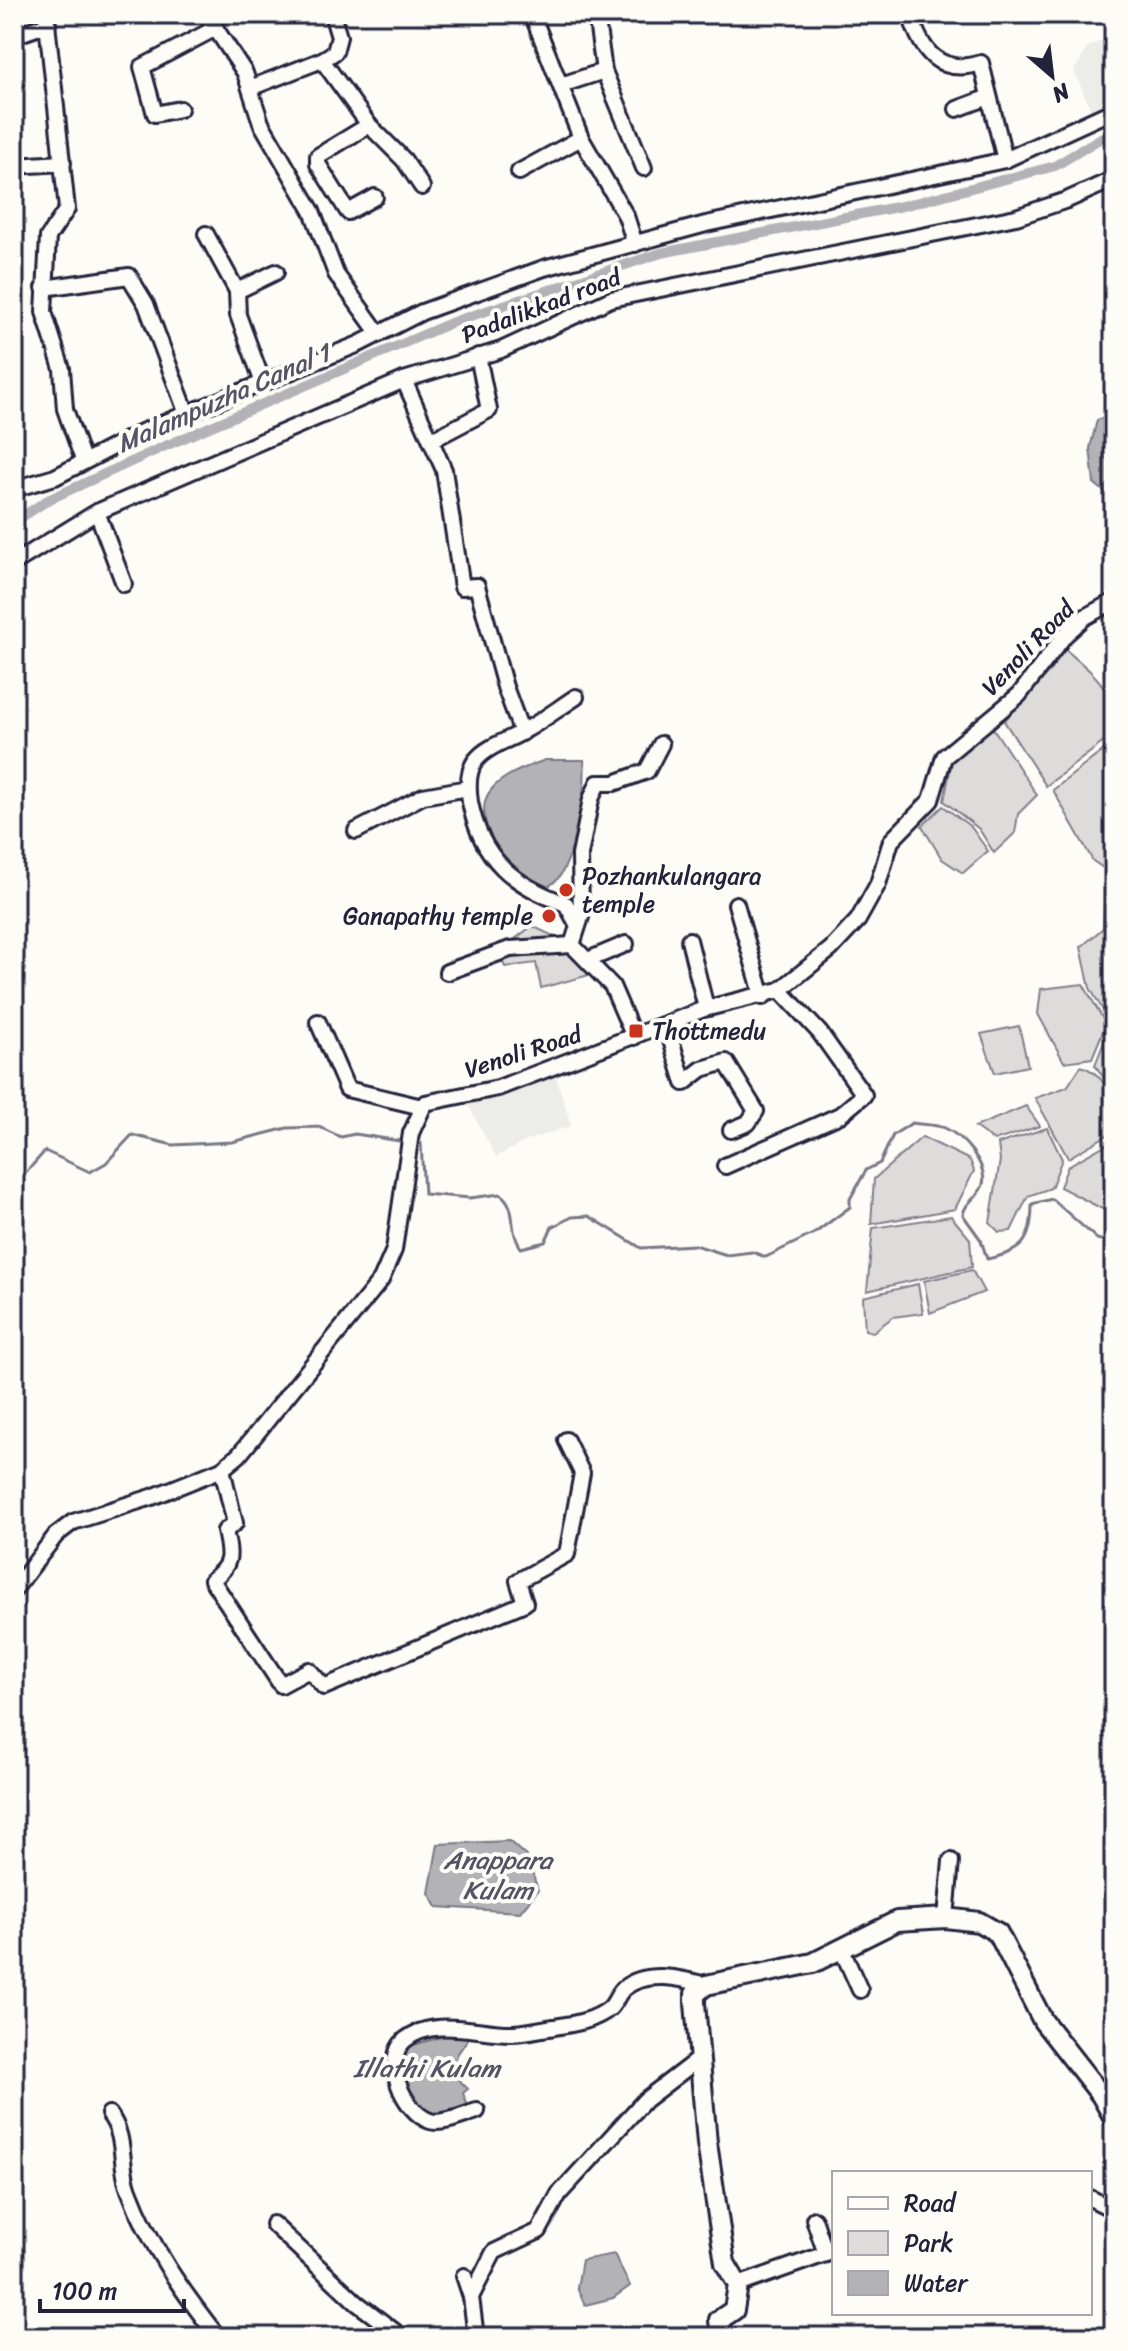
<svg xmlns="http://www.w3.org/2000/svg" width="1128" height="2351" font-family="Sriracha,sans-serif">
  <rect width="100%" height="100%" fill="#fdfcf7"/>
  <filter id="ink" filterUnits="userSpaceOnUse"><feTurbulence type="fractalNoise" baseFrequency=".0125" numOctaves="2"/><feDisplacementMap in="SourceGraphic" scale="16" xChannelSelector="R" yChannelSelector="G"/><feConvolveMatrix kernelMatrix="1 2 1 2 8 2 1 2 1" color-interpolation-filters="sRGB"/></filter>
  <g filter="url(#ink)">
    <!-- built -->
    <g fill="#ecece9">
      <path d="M1114,35V99L1092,113L1074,71L1088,47Z"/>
      <path d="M554,1070L571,1126L528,1140L496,1157L466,1101Z"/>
    </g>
    <!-- green -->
    <g fill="#dddcdb" stroke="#807f8b" stroke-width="2">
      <path d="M1065,649C1098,678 1114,687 1114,734L1046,786L1004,721L1049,672Z"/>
      <path d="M993,728L1037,795L1018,814L1015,833L994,853L979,829L944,801L953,756Z"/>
      <path d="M1114,742V871L1109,872L1093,861L1053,790Z"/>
      <path d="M943,806L971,827L988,851L963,873L942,859L922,826Z"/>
      <path d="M1114,879V1092L1095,1065L1111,1024L1090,988L1081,947L1103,928L1105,881Z"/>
      <path d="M532,926L566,942L593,974L541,988L536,963L505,967L498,952Z"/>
      <path d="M1083,984L1106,1024L1092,1058L1064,1062L1038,1014L1041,989Z"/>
      <path d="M1019,1026L1028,1066L995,1073L981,1034Z"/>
      <path d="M1081,1066C1110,1076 1114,1104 1114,1131L1068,1158L1035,1098L1067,1087Z"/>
      <path d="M1026,1106L1040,1126L994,1141L975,1127Z"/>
      <path d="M1047,1128L1062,1159L1051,1188L1028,1196L1011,1231L999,1232L990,1223L1000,1160L998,1144Z"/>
      <path d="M922,1137L970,1160L974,1171L955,1209L871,1224L874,1179Z"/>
      <path d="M1114,1140V1215L1060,1187L1068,1166Z"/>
      <path d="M951,1216L970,1239L972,1267L867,1291L873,1228Z"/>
      <path d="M972,1270L984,1292L930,1313L924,1281Z"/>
      <path d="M918,1284L923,1313L893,1317L873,1332L865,1330L863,1297Z"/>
    </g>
    <!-- water -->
    <g fill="#b2b2b7" stroke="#787885" stroke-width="2">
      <path d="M1114,413V500L1094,483L1090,448L1097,420Z"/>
      <path d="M545,760H584C587,790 576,850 560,876C556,882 548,887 541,891C530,883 515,875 507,864C492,846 474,810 491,790C504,774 527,767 545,760Z"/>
      <path d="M509,1841L527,1857L538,1890L520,1912L437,1907L429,1893L438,1844Z"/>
      <path d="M465,2030L469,2037L457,2055L453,2074L468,2089L463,2093L468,2106L430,2119L412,2098L393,2062L407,2047Z"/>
      <path d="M614,2254L630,2286L613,2298L585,2305L577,2288L582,2260Z"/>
    </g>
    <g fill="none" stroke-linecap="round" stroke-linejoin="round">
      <!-- stream -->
      <g stroke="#787885" stroke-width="3">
        <path d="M414,1143H421L424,1194L470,1198L500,1194C519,1208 507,1228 521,1248L545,1242L552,1227L572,1217L589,1216L641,1248L695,1245L727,1255L752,1252L766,1257L815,1233L850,1207V1199L866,1170L880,1163L893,1135L912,1123C922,1125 936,1124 945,1128C962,1136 988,1164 983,1184C980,1197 965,1201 963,1215L981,1240L987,1259C1023,1252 1032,1241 1032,1204L1052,1199L1097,1239L1114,1244"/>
        <path d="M14,1180L23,1176L45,1151L90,1172L106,1163L132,1135L173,1145L232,1142L287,1128L319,1127L341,1137L355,1134L406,1142"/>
      </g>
      <!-- canal -->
      <path stroke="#b2b2b7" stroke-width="10" d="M14,522L48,500L163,447L453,322L661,253L907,205L1055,166L1114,130"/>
      <defs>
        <g id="minor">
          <path d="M46,14L67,209L48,237L44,312L62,369L65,409L83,460"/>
          <path d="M206,14L245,73L261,123L312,211L336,274L379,334"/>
          <path d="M532,14L581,138L626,216L635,244"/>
          <path d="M596,14L604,71L644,168"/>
          <path d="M910,14C921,51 939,76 981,63L1005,160"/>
          <path d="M14,36L48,24"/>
          <path d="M322,60L369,125L404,160L422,187"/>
          <path d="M561,85L604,71"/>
          <path d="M250,88L322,60L335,52L339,37L332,14"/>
          <path d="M180,109L155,114L142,67L216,28"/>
          <path d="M957,109L989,97"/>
          <path d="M369,125L318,156V164L348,212L375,197"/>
          <path d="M14,166L63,163"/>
          <path d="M519,172L581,138"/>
          <path d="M206,234L237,291L238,315L263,383"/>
          <path d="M44,288L129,276L146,304L187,414"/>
          <path d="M237,291L276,272"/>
          <path d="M404,380L444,470L462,587L477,586L505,687L522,733"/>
          <path d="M432,440L489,410L478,356"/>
          <path d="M14,489L55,477L144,431L359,344L422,312L544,268L706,224L1005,160L1114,110"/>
          <path d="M97,512L124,584"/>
          <path d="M14,563L97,512L404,380L501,350L611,299L1016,217L1067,200L1114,179"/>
          <path d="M576,697C559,708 542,721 524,731C510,740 487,746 476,760C467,771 468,788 470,802C481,859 513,885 566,904L577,924"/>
          <path d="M356,831L423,796L468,788"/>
          <path d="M736,904L763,997"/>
          <path d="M689,940L706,1008"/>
          <path d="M588,960L626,944"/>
          <path d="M447,972L510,949L572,945"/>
          <path d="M318,1022L347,1089L422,1107"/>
          <path d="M666,1024L684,1083L702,1069L726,1062L756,1111L748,1123L731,1130"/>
          <path d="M634,1037L612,986L572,945L581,917L580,855L591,799L598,783H614L647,771L661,744"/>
          <path d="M725,1166L840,1115L864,1095L820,1033L780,990"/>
          <path d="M222,1469L235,1523L225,1531C230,1555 233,1564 212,1580L281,1685L309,1670L324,1687L525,1603L518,1581L567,1554L582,1473L566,1440"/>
          <path d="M14,1590L56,1535L73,1522L152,1497L222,1469L239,1455L381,1280L394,1250L411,1133L425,1103L498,1088L704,1009L780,990L831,949L858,920L878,884L891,841L931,800L944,757L1019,695L1065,635L1085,617L1114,601"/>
          <path d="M946,1918L951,1861"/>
          <path d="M841,1948L860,1990"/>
          <path d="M477,2111C464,2115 443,2125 430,2121C403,2112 382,2060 405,2040C434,2016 480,2034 512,2033C526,2033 540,2029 554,2027C573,2024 595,2021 610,2008C616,2002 618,1993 624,1988C647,1970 681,1978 706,1985"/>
          <path d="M109,2114C127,2137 119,2164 129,2190C150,2246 182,2291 218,2337"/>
          <path d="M1090,2198L1114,2210"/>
          <path d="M814,2219L826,2254"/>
          <path d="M273,2224L357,2303L402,2337"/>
          <path d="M464,2276L471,2297"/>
          <path d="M738,2285L834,2251"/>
          <path d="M476,2337L471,2297L494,2252L539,2231L559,2194L645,2100L701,2057"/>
        </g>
        <path id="major" d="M721,2337L719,2320L734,2310L738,2285L725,2263L707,2143L695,2003V1994L706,1985L813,1963L897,1921L946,1918L979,1922L998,1933L1043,2021L1101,2095L1114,2118"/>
      </defs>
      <!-- minor casing -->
      <use href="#minor" stroke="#22223b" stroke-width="20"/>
      <!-- major casing -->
      <use href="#major" stroke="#22223b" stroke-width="24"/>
      <!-- minor -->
      <use href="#minor" stroke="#fdfcf7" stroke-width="14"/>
      <!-- major -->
      <use href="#major" stroke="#fdfcf7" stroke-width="18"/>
    </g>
  </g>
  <!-- markers -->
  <g fill="#c8321e" stroke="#fdfcf7" stroke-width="3">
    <circle cx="566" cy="890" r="8"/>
    <circle cx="549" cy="916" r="8"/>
    <rect x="628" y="1023" width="16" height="16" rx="4"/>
  </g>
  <g text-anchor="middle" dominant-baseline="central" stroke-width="8" stroke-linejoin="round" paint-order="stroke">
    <!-- street labels -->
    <g font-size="24" fill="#22223b" stroke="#fdfcf7">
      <text transform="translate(541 306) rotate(-21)">Padalikkad road</text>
      <text transform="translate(1028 648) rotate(-46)">Venoli Road</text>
      <text transform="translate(523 1052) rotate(-18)">Venoli Road</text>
    </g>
    <!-- poi labels -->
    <g font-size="24" fill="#22223b" stroke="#fdfcf7" text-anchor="start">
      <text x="582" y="876">Pozhankulangara<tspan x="582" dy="28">temple</tspan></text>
      <text x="533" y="916" text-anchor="end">Ganapathy temple</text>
      <text x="652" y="1031">Thottmedu</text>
    </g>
    <!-- water labels -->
    <g font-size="26" font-style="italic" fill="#545466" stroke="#fdfcf7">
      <text transform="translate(223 398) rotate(-24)">Malampuzha Canal 1</text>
      <text x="498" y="1860">Anappara<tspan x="498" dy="30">Kulam</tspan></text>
      <text x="427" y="2068">Illathi Kulam</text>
    </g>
  </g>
  <!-- margin -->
  <rect width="1128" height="2351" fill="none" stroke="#fdfcf7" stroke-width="48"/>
  <rect x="24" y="24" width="1080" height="2303" fill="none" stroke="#22223b" stroke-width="3" filter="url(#ink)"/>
  <!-- legend -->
  <rect x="832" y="2171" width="260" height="144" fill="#fdfcf7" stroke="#a5a5ac" stroke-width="2"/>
  <rect x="848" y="2197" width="40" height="12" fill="#fdfcf7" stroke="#a5a5ac" stroke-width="2"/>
  <text x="904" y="2211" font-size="24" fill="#22223b">Road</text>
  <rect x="848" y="2231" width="40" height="24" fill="#dddcdb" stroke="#a5a5ac" stroke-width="2"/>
  <text x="904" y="2251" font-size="24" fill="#22223b">Park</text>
  <rect x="848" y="2271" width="40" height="24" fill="#b2b2b7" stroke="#a5a5ac" stroke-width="2"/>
  <text x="904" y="2291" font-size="24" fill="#22223b">Water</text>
  <!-- north arrow -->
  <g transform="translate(1052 76) rotate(152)" stroke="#fdfcf7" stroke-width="6" paint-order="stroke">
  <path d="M0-6L14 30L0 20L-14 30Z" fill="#22223b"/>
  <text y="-12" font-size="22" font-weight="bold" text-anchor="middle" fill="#22223b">N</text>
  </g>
  <!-- scale -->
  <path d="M40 2299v12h144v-12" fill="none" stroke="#22223b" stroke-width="4"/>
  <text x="52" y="2299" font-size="24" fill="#22223b" stroke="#fdfcf7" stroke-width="6" paint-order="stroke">100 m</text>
</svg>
